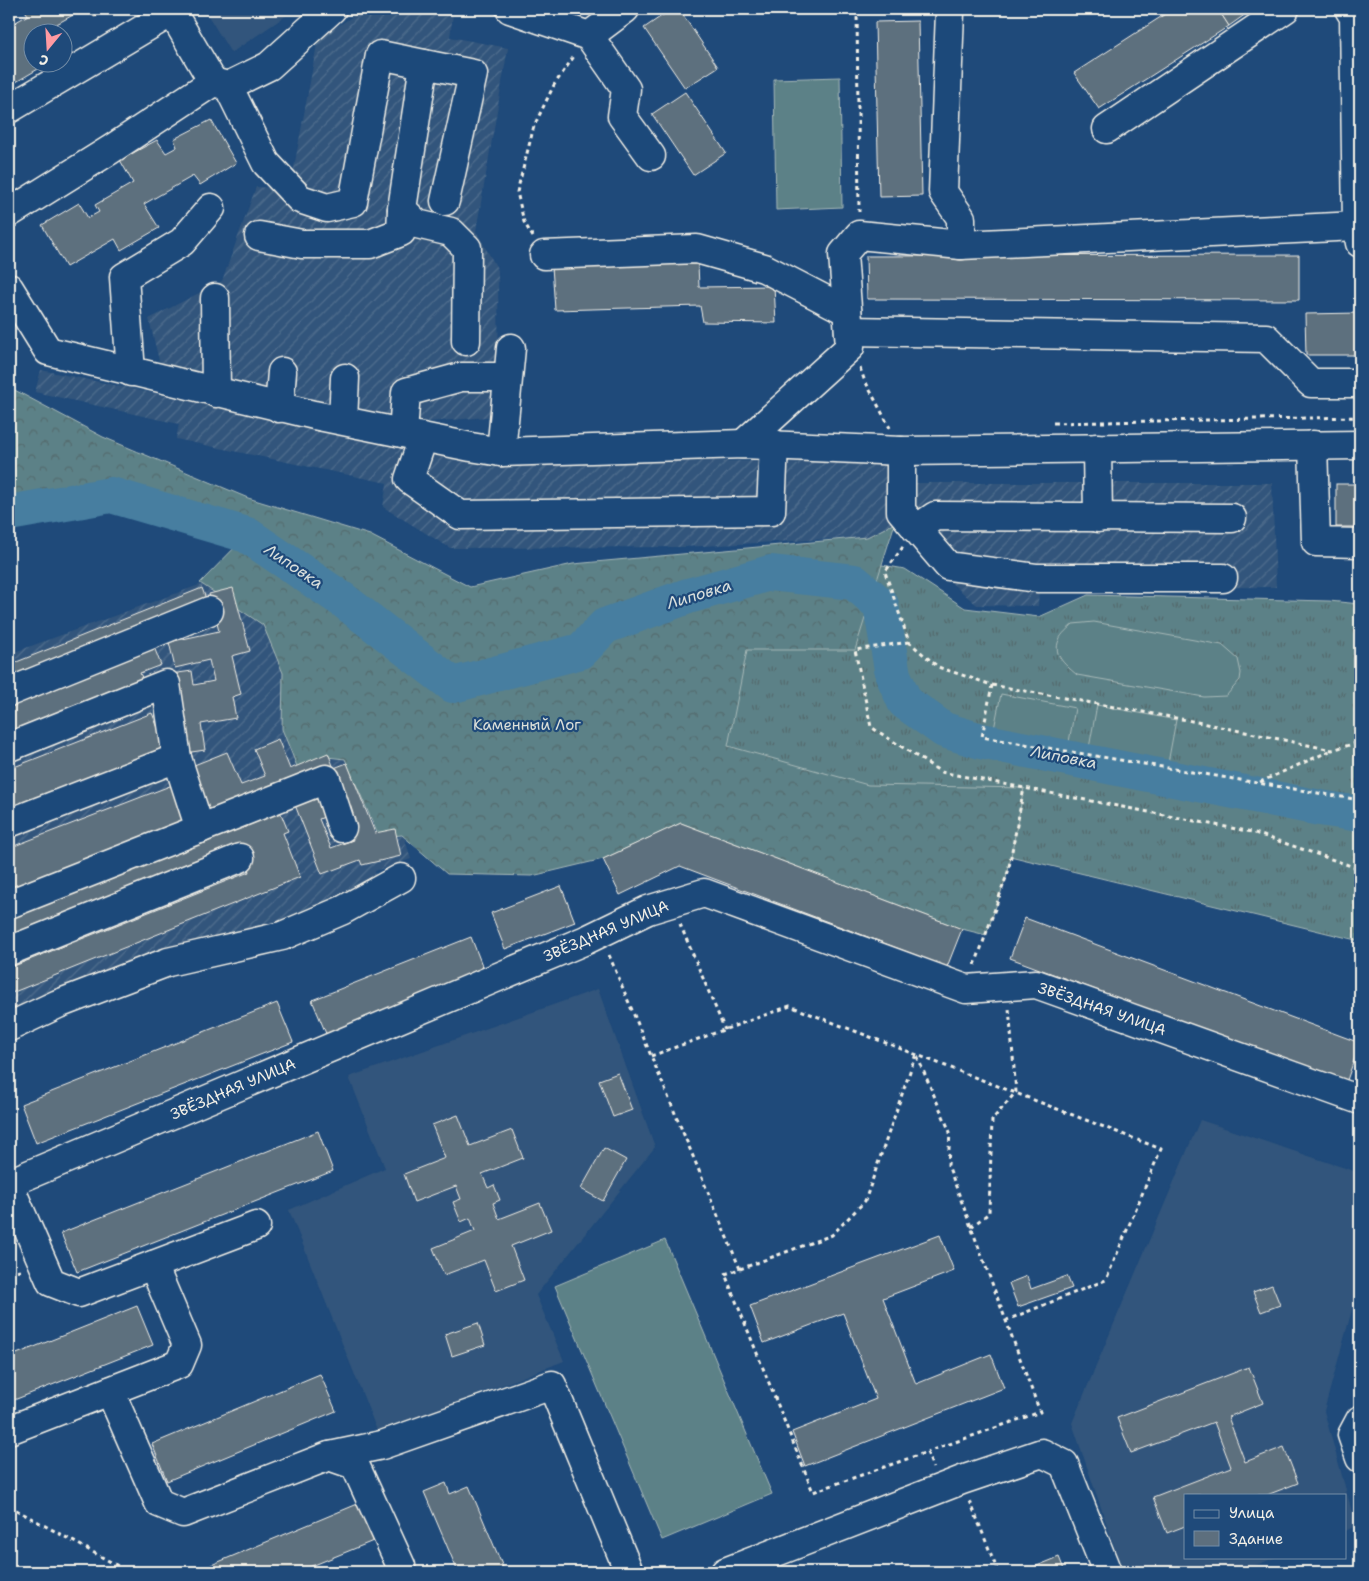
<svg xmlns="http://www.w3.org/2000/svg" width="1369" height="1581" font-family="'Shantell Sans',sans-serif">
  <defs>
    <pattern id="industrial-furrows" width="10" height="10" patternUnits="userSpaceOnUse" patternTransform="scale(1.25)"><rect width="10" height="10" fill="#32557b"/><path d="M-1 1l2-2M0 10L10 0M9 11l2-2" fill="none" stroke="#506e8e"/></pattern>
    <pattern id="grass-tufts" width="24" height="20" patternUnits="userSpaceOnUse" patternTransform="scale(1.25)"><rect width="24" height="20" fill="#5c8187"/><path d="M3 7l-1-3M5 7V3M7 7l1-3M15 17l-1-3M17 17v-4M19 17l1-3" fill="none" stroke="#546a6d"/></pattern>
    <pattern id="forest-crowns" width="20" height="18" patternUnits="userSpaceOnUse" patternTransform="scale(1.25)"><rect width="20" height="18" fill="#5c8187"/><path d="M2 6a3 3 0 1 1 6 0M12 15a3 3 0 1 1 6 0" fill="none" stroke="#546a6d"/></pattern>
  </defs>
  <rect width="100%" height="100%" fill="#1f4a7a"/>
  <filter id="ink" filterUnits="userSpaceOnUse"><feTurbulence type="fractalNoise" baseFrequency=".02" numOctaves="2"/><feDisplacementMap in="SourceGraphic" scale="10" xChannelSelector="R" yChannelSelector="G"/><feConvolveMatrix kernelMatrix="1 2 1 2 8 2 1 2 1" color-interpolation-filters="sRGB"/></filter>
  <g filter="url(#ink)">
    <!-- built -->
    <g fill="#32557b">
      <path d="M204,9H296L231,53Z"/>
      <path d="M598,989L655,1147L536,1295L564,1361L378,1433L289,1210L385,1168L349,1077Z"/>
      <path d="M1200,1120L1360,1173V1281L1324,1411L1356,1526L1345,1531V1495H1185V1557H1277L1238,1572H1123L1072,1423Z"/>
    </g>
    <!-- industrial -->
    <g fill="url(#industrial-furrows)">
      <path d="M364,9H427L453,14L450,37L508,48L476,231L498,270L499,416L417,423L161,369L149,319L222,281L256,187L290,189L318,39Z"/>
      <path d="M41,370L484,461H868L893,468L915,483H1272L1276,587L1039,588L1038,606L977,605L926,561L895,523L868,537L684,547L450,548L383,507L387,483L176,439L179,424L35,392Z"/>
      <path d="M202,584L266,626L329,758L348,760L382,838L404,836L411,859L375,871L378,890L9,1033V654Z"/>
    </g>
    <!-- grass -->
    <path fill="url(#grass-tufts)" stroke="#a8b9b8" d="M813,553L905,569L965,608L1039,617L1088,595L1329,601L1360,604V941L771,798L694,727Z"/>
    <!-- forest -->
    <path fill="url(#forest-crowns)" stroke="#a8b9b8" d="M9,387L103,437L248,498L370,535L470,587L573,564L867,537L895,523L855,650H747L728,746L868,785L1024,788L1008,872L986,935L962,929L681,823L603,859L532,876L447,874L402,835L379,837L345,759L327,757L298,769L282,729L283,673L263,625L200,583L247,535L111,495L9,513Z"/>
    <!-- pitch -->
    <g fill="#5c8187" stroke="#a8b9b8">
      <path d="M840,77L842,207L776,210L774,79Z"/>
      <path d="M1094,622L1222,645L1238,659L1241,673L1240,680L1226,696L1204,697L1077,675C1067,666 1052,656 1059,640C1061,634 1069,628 1073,624Z"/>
      <path d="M1001,694L1075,708L1069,742L994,729Z"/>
      <path d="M1097,705L1176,720L1168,763L1089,748Z"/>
      <path d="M665,1240L772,1494L662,1540L555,1286Z"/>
    </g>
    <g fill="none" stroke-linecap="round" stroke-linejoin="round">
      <!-- river -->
      <path stroke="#467ea0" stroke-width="36" d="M9,513L111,495L247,535L343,600L453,685L581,651L605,626L688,596L770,573L854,582L881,605L893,675L905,702L944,730L981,741L1320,808L1360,814"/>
    </g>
    <!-- building -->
    <g fill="#5d6f7e" stroke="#f4f1e8">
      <path d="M24,9H84L42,32H32V62H50L16,82L9,72V26L28,15Z"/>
      <path d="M89,9H109L94,17Z"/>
      <path d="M672,9H679L718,67L685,88L644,28Z"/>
      <path d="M1173,9H1218L1229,26L1099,109L1074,73Z"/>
      <path d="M1218,9H1253L1229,26Z"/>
      <path d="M918,21L922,196L879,197L875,22Z"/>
      <path d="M685,92L726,153L693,175L652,114Z"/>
      <path d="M211,120L236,163L200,185L193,176L144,204L159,228L121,250L115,239L66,267L42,225L79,203L88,218L99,212L95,205L133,183L120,160L157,140L166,153L177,147L174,139Z"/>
      <path d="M1299,255V300L867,299L866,256Z"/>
      <path d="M698,264L699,287L774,286L776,323L703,322L700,306L555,310L552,266Z"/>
      <path d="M1360,313V355H1306L1305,314Z"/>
      <rect x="1336" y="484" width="24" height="43"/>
      <path d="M202,588L209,607L9,687V665Z"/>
      <path d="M233,588L250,651L232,656L241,694L232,697L236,718L201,724L205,750L185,753L171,674L192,671L194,685L214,681L209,660L175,668L169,642L219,631L209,594Z"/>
      <path d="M154,647L161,665L140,673L143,680L9,734V706Z"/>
      <path d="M152,713L168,753L9,816V769Z"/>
      <path d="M278,739L290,769L328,753L334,768L347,763L375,833L395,829L401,856L362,865L360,860L322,874L295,805L320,796L327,816L319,819L331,848L353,840L327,775L206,823L184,769L227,752L241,785L265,776L254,749Z"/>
      <path d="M175,784L191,824L9,894V848Z"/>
      <path d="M280,811L288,831L283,833L300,877L9,994V968L249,872L240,848L9,941V919Z"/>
      <path d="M681,823L962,929L947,967L680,866L620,895L603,859Z"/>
      <path d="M561,886L575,922L505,949L491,913Z"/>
      <path d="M1025,918L1360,1043L1346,1083L1010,958Z"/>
      <path d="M471,937L485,973L327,1036L312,1000Z"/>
      <path d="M277,1003L293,1042L36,1143L21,1104Z"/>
      <path d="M618,1073L632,1110L613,1117L599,1080Z"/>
      <path d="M458,1115L470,1146L512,1130L523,1158L482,1174L488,1188L494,1185L500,1200L493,1203L499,1219L540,1203L551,1230L511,1246L524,1280L496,1291L484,1260L444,1275L433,1248L475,1231L470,1218L461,1222L453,1202L461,1199L456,1186L414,1202L404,1174L445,1158L432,1125Z"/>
      <path d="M318,1131L333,1171L77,1272L61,1233Z"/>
      <path d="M604,1148L626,1160L603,1201L581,1189Z"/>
      <path d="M940,1235L954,1271L883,1298L916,1384L991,1354L1004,1388L805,1466L792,1432L876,1399L843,1313L764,1343L750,1306Z"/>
      <path d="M1027,1276L1031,1289L1067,1276L1072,1288L1018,1307L1009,1283Z"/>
      <path d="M1272,1285L1280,1305L1261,1312L1253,1292Z"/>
      <path d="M137,1306L153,1345L9,1402V1357Z"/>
      <path d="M478,1323L485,1345L452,1356L445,1334Z"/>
      <path d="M1249,1367L1263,1403L1228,1417L1245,1462L1284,1447L1298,1483L1267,1495H1185V1526L1167,1533L1153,1497L1231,1467L1214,1422L1131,1453L1117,1418Z"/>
      <path d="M320,1374L336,1411L167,1481L152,1444Z"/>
      <path d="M446,1483L450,1494L469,1486L505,1572H458L424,1492Z"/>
      <path d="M372,1498L388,1535L297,1572H205L204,1568Z"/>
      <path d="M1059,1557L1065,1572H1022Z"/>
    </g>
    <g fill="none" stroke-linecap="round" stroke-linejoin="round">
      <defs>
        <g id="minor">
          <path d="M510,9L589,36L625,9"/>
          <path d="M1349,9L1354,17L1357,226L1360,243"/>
          <path d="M950,12L943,192L961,218V245"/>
          <path d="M589,36L626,89L622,116L651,156"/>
          <path d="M424,64L402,209L417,224L451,232L467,248L466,341"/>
          <path d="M228,86L266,163L300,199L327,208L353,202L380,55L473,74L445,201"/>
          <path d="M9,109L172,12L213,82"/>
          <path d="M1107,129L1285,9"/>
          <path d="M9,213L110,150L213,82L228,86L269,66L332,9"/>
          <path d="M259,236L302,244H370L401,232L402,209"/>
          <path d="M544,255L697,249L764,268L847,311"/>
          <path d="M9,288L48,351L314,415L471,447L501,452L743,444L901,451L1360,445"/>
          <path d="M215,298L216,393"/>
          <path d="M849,331L1266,338L1311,383H1360"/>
          <path d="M131,372L124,277L182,242L211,208"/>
          <path d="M279,408L282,372"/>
          <path d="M343,420L345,378"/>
          <path d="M403,433L406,392L461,377H507"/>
          <path d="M423,438L409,479L460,515L771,511L774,444"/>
          <path d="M743,444L850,347L843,254L859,235L961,245L1357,226"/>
          <path d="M1313,445L1316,542L1360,543"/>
          <path d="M1097,448L1098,518"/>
          <path d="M901,451V511L948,566L1037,578H1223"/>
          <path d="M501,452L511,348"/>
          <path d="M916,529L935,516L1232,518"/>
          <path d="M9,692L209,611"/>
          <path d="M9,747L166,684L177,758L9,823"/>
          <path d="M177,758L200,829"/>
          <path d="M9,904L326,779L342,828"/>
          <path d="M9,951L240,858"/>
          <path d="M9,1027L58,1004L168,962L282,936L343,910L401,878"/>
          <path d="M9,1183L586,940L648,910L704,893L966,989L1036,984L1360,1100"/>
          <path d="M9,1185L51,1282L79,1293L256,1226"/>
          <path d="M110,1391L159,1503L183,1513L329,1456L355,1465L401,1566"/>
          <path d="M1360,1420L1352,1435L1360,1458"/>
          <path d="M9,1430L179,1364L187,1345L153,1265"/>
          <path d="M330,1456L382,1445L552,1385L629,1572"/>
          <path d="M725,1572L962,1480L1042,1453L1064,1464L1107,1572"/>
        </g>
      </defs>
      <!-- minor casing -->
      <use href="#minor" stroke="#f4f1e8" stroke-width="31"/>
      <!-- path -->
      <g stroke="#f4f1e8" stroke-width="3" stroke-dasharray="4 4" stroke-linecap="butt">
        <path d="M857,9L859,212"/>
        <path d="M533,237L524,222L517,192L534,126L554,85L575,55"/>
        <path d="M860,368L864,379L890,428"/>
        <path d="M1053,423L1360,417"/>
        <path d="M903,547L885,572L909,642L938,667L992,685L1187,720L1332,750L1360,742"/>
        <path d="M909,642L855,650L871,727L941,772L1252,832L1360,869"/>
        <path d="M992,685L982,737L1360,800"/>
        <path d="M1260,782L1332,750"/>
        <path d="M680,924L725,1030"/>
        <path d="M609,955L740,1269L725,1274L813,1492L927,1452L933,1468"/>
        <path d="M975,965L1008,872L1024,788"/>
        <path d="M651,1056L790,1006L1161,1149L1106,1280L1007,1320"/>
        <path d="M971,1227L989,1213L992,1120L1016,1092L1009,1008"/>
        <path d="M740,1269L832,1235L865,1201L916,1054L950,1132L948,1165L1040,1412L927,1452"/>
        <path d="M9,1271L22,1270"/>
        <path d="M970,1501L998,1572"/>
        <path d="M9,1506L129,1572"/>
      </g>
      <!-- minor -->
      <use href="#minor" stroke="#1f4a7a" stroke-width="28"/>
    </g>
  </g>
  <g text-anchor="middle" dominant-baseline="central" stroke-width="4.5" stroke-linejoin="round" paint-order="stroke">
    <!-- park labels -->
    <g font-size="15" fill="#dde0d9" stroke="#1f4a7a">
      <text x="527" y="725">Каменный Лог</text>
    </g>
    <!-- street labels -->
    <g font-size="15" fill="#f4f1e8" stroke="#1f4a7a">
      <text transform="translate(606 931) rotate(-23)">ЗВЁЗДНАЯ УЛИЦА</text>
      <text transform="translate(1102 1009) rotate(19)">ЗВЁЗДНАЯ УЛИЦА</text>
      <text transform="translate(233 1089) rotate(-23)">ЗВЁЗДНАЯ УЛИЦА</text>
    </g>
    <!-- water labels -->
    <g font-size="16" font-style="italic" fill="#dae0dd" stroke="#1f4a7a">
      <text transform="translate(294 566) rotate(34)">Липовка</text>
      <text transform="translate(699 594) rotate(-17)">Липовка</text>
      <text transform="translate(1064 757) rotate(11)">Липовка</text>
    </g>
  </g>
  <!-- margin -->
  <rect width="1369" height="1581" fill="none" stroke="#1f4a7a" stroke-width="30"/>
  <rect x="15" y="15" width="1339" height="1551" fill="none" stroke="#f4f1e8" stroke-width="2" filter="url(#ink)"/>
  <!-- legend -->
  <rect x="1184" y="1494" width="162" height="65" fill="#1f4a7a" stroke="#748da6"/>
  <rect x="1194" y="1510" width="25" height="8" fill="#1f4a7a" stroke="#748da6"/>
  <text x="1229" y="1518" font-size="15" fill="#f4f1e8">Улица</text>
  <rect x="1194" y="1531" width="25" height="15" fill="#5d6f7e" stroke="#748da6"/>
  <text x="1229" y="1544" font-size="15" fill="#f4f1e8">Здание</text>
  <!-- north arrow -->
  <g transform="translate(48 48) rotate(198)"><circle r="24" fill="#1f4a7a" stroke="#748da6"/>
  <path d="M0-4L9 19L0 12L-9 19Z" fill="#ff9aa2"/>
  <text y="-8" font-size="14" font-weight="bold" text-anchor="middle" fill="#f4f1e8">С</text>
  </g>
</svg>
